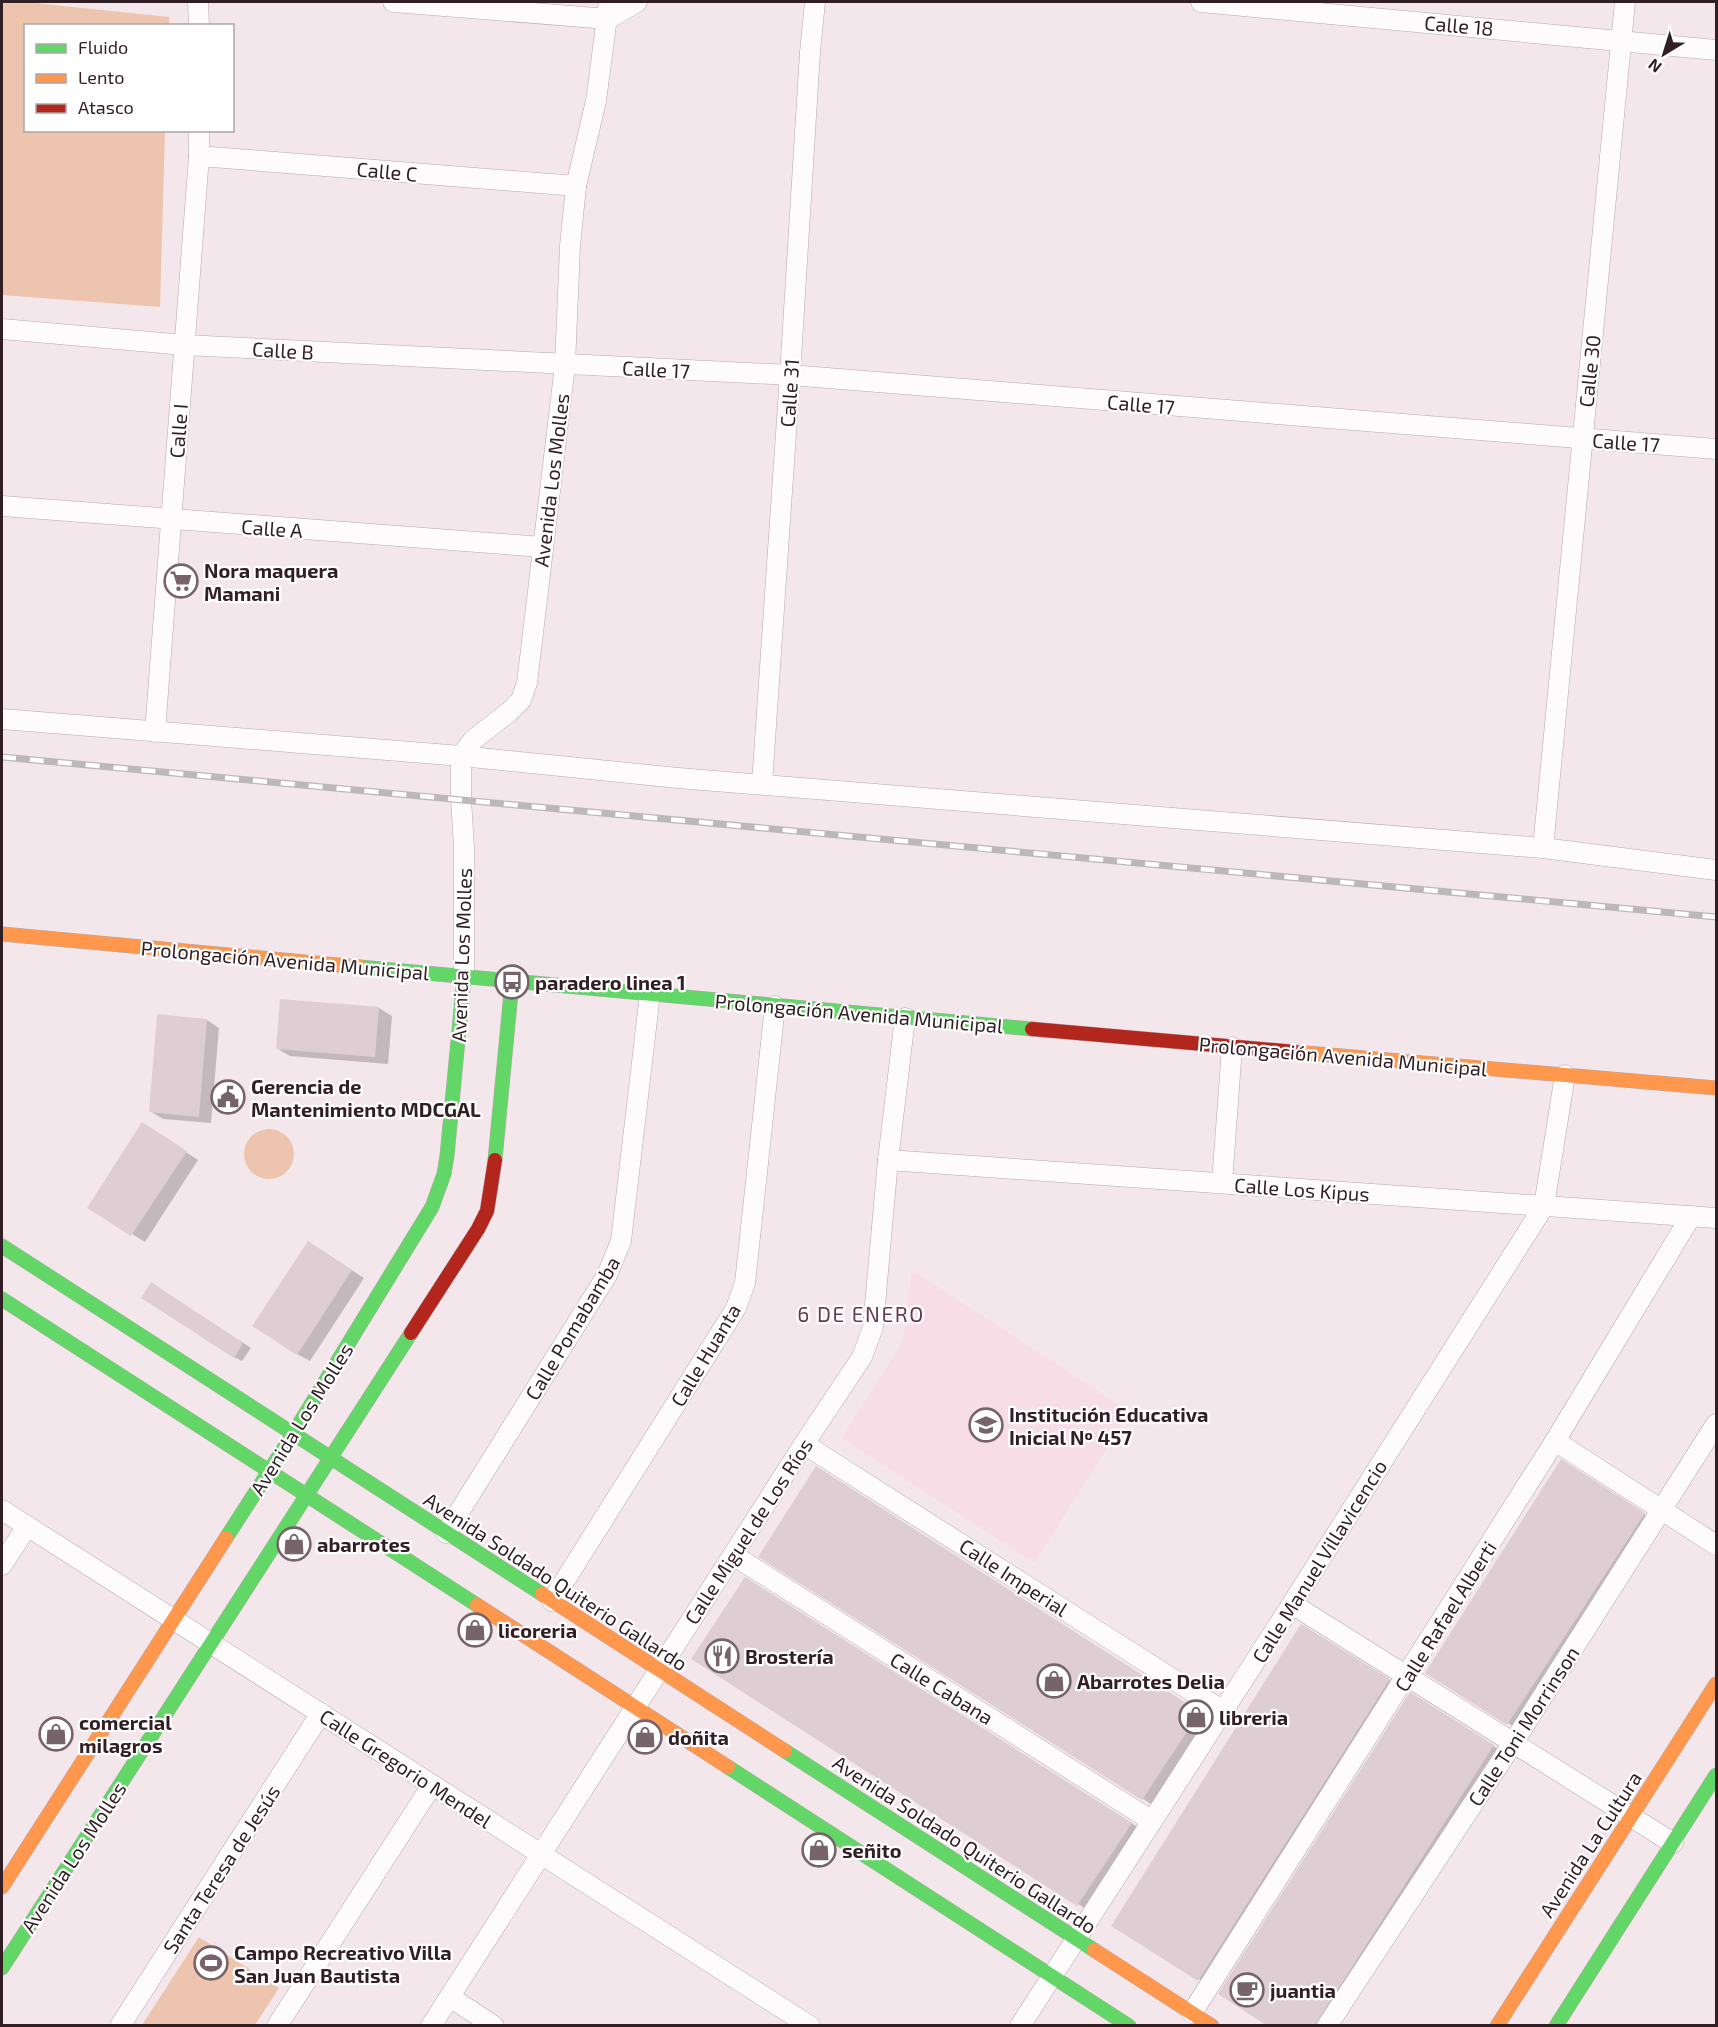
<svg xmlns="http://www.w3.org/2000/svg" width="1718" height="2027" font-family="'Exo 2',sans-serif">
  <rect width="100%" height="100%" fill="#f4e7eb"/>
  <!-- built -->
  <path fill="#f7dde5" d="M912,1270L1130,1412L1034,1563L842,1438L903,1341Z"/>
  <!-- green -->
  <g fill="#edc5ae">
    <path d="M2,2H25L169,17V25L26,26V130L165,131L160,307L2,295Z"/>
    <circle cx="269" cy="1154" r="25"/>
    <path d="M199,1937L279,1988L255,2025H142Z"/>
  </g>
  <!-- shadow -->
  <g fill="#0003">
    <path d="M281,1000L379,1008L392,1016L388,1064L290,1056L278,1049Z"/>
    <path d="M207,1020L219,1028L211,1123L163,1119L150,1111Z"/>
    <path d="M155,1132L198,1160L145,1242L89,1207Z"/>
    <path d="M321,1250L364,1278L310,1361L297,1354Z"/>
    <path d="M160,1289L251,1348L242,1361L234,1357Z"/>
    <path d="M1569,1466L1652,1519L1516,1728L1427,1673Z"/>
    <path d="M825,1473L1207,1718L1151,1804L760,1556Z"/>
    <path d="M753,1583L1139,1828L1086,1909L693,1658Z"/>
    <path d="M1301,1626L1397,1685L1207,1984L1113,1925Z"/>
    <path d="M1418,1699L1501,1751L1325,2026H1270L1220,1994Z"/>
  </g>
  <!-- building -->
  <g fill="#deced4">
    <path d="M280,999L379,1007L375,1057L276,1049Z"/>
    <path d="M157,1014L207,1019L199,1117L149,1112Z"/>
    <path d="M142,1122L187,1151L131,1236L87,1208Z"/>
    <path d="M308,1241L352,1270L297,1355L252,1326Z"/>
    <path d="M151,1282L243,1343L234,1358L141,1298Z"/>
    <path d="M1561,1459L1645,1513L1507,1725L1425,1673Z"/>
    <path d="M816,1466L1200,1712L1142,1800L758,1557Z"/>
    <path d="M745,1577L1132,1823L1077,1906L691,1659Z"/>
    <path d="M1301,1624L1390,1679L1198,1981L1111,1926Z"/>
    <path d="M1410,1692L1494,1745L1315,2025H1266L1218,1994Z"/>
  </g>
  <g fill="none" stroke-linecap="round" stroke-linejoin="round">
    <defs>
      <g id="street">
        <path d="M198,2L199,26"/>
        <path d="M393,2L608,19L637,2"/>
        <path d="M1201,2L1716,50"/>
        <path d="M199,156L576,186"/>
        <path d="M2,329L185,345L790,375L1716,449"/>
        <path d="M2,506L543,547"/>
        <path d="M2,719L461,756L678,778L1543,848L1716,870"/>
        <path d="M155,732L199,156V130"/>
        <path d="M762,784L790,375L810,52L815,2"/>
        <path d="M1543,848L1625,2"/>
        <path d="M464,977V848L461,799V756L473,740L509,712L521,700L527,683L565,365L570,246L576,186L596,101L609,2"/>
        <path d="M888,1160L1716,1218"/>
        <path d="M1222,1183L1232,1047"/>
        <path d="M1555,1441L1716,1545"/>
        <path d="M804,1444L1223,1711"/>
        <path d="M2,1510L810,2026"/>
        <path d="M446,1533L607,1275L621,1241L650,994"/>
        <path d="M733,1555L1152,1821"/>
        <path d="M2,1565L27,1526"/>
        <path d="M552,1601L736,1308L745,1283L775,1006"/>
        <path d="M1292,1604L1673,1843"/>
        <path d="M450,1997L494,2026"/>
        <path d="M1192,2013L1555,1441L1691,1216"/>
        <path d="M120,2026L321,1713"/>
        <path d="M277,2026L432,1785"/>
        <path d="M431,2026L804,1444L862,1357L873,1327L888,1160L905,1018"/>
        <path d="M1020,2026L1292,1604L1544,1206L1565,1075"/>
        <path d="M1327,2026L1513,1743L1716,1424"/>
      </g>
      <g id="fast">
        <path d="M360,967L1032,1029"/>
        <path d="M495,1160L512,982"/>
        <path d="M2,1246L542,1594"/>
        <path d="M2,1299L477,1605"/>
        <path d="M226,1538L293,1434L432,1207L444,1174L447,1156L464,977"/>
        <path d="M785,1751L1094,1950"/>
        <path d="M728,1767L1129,2026"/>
        <path d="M2,1968L411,1333"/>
        <path d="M1556,2026L1716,1775"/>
      </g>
      <g id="slow">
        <path d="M2,934L360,967"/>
        <path d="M1295,1052L1716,1088"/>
        <path d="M542,1594L785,1751"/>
        <path d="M477,1605L728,1767"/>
        <path d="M2,1887L226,1538"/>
        <path d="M1094,1950L1212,2026"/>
        <path d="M1497,2026L1716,1684"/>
      </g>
      <g id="jam">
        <path d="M1032,1029L1295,1052"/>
        <path d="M411,1333L478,1229L487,1211L495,1160"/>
      </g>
    </defs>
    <!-- street casing -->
    <use href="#street" stroke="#b7a8ad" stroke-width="21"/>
    <!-- fast casing -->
    <use href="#fast" stroke="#b7a8ad" stroke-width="15"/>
    <!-- slow casing -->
    <use href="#slow" stroke="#b7a8ad" stroke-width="15"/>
    <!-- jam casing -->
    <use href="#jam" stroke="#b7a8ad" stroke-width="15"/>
    <!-- street -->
    <use href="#street" stroke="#fdfbfc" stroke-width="20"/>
    <!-- fast -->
    <use href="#fast" stroke="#63d668" stroke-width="14"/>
    <!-- slow -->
    <use href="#slow" stroke="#ff974d" stroke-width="14"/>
    <!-- jam -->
    <use href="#jam" stroke="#b3261e" stroke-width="14"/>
    <defs>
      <path id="rail" d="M2,757L1716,917"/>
    </defs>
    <!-- rail casing -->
    <use href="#rail" stroke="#bcb8ba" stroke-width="7"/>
    <!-- rail -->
    <use href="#rail" stroke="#fff" stroke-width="4.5" stroke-dasharray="14" stroke-linecap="butt"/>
  </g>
  <!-- icons -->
  <defs>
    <symbol id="supermarket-ring" viewBox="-11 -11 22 22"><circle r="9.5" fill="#fff" stroke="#76646a" stroke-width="1.5"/><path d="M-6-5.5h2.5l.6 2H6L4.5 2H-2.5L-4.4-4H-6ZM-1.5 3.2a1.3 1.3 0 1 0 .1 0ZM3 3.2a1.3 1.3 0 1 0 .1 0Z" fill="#76646a"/></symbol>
    <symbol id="bus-ring" viewBox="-11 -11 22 22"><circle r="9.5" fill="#fff" stroke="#76646a" stroke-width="1.5"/><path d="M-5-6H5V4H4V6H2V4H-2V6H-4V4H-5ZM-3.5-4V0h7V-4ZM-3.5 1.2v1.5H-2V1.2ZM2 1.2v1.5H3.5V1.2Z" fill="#76646a"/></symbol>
    <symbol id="civic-ring" viewBox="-11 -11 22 22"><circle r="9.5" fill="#fff" stroke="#76646a" stroke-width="1.5"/><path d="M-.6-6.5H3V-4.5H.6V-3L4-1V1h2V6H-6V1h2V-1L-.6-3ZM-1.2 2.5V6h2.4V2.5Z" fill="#76646a"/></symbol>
    <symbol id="school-ring" viewBox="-11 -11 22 22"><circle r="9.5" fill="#fff" stroke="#76646a" stroke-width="1.5"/><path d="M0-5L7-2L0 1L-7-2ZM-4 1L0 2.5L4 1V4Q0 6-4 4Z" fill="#76646a"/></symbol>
    <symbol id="shop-ring" viewBox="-11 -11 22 22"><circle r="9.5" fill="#fff" stroke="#76646a" stroke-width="1.5"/><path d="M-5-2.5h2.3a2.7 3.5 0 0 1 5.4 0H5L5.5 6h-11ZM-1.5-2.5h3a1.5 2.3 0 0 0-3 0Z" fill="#76646a"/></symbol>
    <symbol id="restaurant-ring" viewBox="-11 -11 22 22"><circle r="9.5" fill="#fff" stroke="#76646a" stroke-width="1.5"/><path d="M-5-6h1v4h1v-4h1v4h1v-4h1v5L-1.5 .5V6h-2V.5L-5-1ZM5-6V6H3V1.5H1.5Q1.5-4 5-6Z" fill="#76646a"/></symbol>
    <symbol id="stadium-ring" viewBox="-11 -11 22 22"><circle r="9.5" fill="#fff" stroke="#76646a" stroke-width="1.5"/><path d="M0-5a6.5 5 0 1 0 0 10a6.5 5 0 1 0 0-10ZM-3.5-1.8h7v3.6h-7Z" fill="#76646a"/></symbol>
    <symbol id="cafe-ring" viewBox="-11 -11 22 22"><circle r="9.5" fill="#fff" stroke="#76646a" stroke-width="1.5"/><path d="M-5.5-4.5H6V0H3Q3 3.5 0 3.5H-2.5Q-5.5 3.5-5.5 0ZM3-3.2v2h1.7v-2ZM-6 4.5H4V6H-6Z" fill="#76646a"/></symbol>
  </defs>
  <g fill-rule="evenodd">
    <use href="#supermarket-ring" x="162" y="562" width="38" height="38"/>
    <use href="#bus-ring" x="493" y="963" width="38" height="38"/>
    <use href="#civic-ring" x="209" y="1078" width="38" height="38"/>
    <use href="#school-ring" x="967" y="1406" width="38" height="38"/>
    <use href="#shop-ring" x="275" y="1525" width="38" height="38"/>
    <use href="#shop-ring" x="456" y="1611" width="38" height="38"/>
    <use href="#restaurant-ring" x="703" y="1637" width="38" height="38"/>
    <use href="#shop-ring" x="1035" y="1662" width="38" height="38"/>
    <use href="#shop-ring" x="1177" y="1698" width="38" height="38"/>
    <use href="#shop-ring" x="37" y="1715" width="38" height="38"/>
    <use href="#shop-ring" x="626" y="1718" width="38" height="38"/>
    <use href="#shop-ring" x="800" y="1831" width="38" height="38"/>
    <use href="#stadium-ring" x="192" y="1944" width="38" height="38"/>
    <use href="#cafe-ring" x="1228" y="1971" width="38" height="38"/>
  </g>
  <g text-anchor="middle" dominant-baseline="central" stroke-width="4.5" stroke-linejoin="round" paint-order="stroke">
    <!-- street labels -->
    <g font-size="20" fill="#321e25" stroke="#fff">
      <text transform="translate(1459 25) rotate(5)">Calle 18</text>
      <text transform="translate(387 171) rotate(5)">Calle C</text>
      <text transform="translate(283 350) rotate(3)">Calle B</text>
      <text transform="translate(656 369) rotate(3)">Calle 17</text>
      <text transform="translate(1589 371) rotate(-84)">Calle 30</text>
      <text transform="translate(789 393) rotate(-86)">Calle 31</text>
      <text transform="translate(1141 404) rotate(5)">Calle 17</text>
      <text transform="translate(178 431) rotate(-86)">Calle I</text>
      <text transform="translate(1626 442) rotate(4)">Calle 17</text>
      <text transform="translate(551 480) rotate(-83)">Avenida Los Molles</text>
      <text transform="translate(272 528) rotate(4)">Calle A</text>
      <text transform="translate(461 955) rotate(-88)">Avenida Los Molles</text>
      <text transform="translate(285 960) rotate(5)">Prolongación Avenida Municipal</text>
      <text transform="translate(859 1013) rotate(5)">Prolongación Avenida Municipal</text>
      <text transform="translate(1343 1056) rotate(5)">Prolongación Avenida Municipal</text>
      <text transform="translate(1302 1189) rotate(4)">Calle Los Kipus</text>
      <text transform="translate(572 1328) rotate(-59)">Calle Pomabamba</text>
      <text transform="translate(705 1355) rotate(-59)">Calle Huanta</text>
      <text transform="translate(301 1419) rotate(-58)">Avenida Los Molles</text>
      <text transform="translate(748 1531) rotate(-57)">Calle Miguel de Los Ríos</text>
      <text transform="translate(1319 1561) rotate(-58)">Calle Manuel Villavicencio</text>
      <text transform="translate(1014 1577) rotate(33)">Calle Imperial</text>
      <text transform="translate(556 1581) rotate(33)">Avenida Soldado Quiterio Gallardo</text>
      <text transform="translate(1445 1616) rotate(-58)">Calle Rafael Alberti</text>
      <text transform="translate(942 1688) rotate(32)">Calle Cabana</text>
      <text transform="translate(1523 1726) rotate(-57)">Calle Toni Morrinson</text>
      <text transform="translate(406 1768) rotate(33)">Calle Gregorio Mendel</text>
      <text transform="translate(965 1844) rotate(33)">Avenida Soldado Quiterio Gallardo</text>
      <text transform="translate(1590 1844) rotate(-57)">Avenida La Cultura</text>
      <text transform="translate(73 1857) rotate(-57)">Avenida Los Molles</text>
      <text transform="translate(221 1869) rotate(-57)">Santa Teresa de Jesús</text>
    </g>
    <!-- poi labels -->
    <g font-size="20" font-weight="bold" fill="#321e25" stroke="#fff" text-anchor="start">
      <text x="204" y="570">Nora maquera<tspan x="204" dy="23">Mamani</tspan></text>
      <text x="535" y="982">paradero linea 1</text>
      <text x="251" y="1086">Gerencia de<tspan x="251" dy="23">Mantenimiento MDCGAL</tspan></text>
      <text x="1009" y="1414">Institución Educativa<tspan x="1009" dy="23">Inicial Nº 457</tspan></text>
      <text x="317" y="1544">abarrotes</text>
      <text x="498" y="1630">licoreria</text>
      <text x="745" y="1656">Brostería</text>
      <text x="1077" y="1681">Abarrotes Delia</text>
      <text x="1219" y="1717">libreria</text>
      <text x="79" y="1722">comercial<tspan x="79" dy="23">milagros</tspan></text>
      <text x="668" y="1737">doñita</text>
      <text x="842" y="1850">señito</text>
      <text x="234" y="1952">Campo Recreativo Villa<tspan x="234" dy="23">San Juan Bautista</tspan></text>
      <text x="1270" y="1990">juantia</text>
    </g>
    <!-- neighbourhood labels -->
    <g font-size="21" letter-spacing="1.5" fill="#693c4d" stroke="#fff">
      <text x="861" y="1313">6 DE ENERO</text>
    </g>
  </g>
  <!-- border -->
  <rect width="1718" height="2027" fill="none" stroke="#321e25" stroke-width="6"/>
  <!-- legend -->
  <rect x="24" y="24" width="210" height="108" fill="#ffffff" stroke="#ada5a8" stroke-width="1.5"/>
  <rect x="36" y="44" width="30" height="9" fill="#63d668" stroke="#ada5a8" stroke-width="1.5"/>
  <text x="78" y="54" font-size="18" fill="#321e25">Fluido</text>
  <rect x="36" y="74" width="30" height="9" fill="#ff974d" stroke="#ada5a8" stroke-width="1.5"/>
  <text x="78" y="84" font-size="18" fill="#321e25">Lento</text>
  <rect x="36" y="104" width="30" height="9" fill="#b3261e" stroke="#ada5a8" stroke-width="1.5"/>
  <text x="78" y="114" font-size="18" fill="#321e25">Atasco</text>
  <!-- north arrow -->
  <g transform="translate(1664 54) rotate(218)" stroke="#ffffff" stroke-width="4.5" paint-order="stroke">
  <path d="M0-4.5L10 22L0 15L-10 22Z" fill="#321e25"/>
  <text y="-9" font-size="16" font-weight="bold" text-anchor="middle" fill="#321e25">N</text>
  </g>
</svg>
